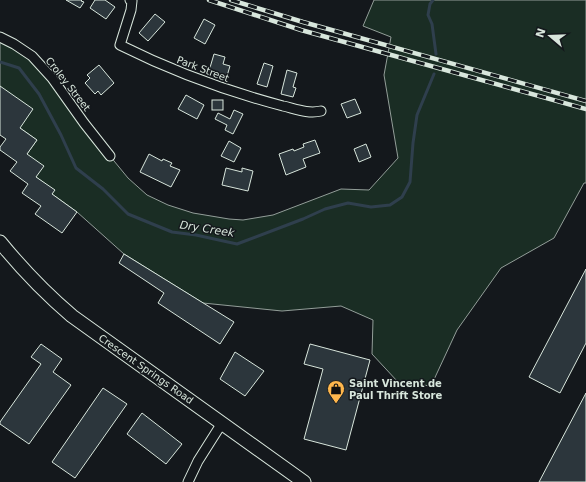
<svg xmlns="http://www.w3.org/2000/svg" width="586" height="482" font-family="'DejaVu Sans',sans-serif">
  <rect width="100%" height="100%" fill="#14181c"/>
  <!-- green -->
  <path fill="#1a2d24" stroke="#939e99" d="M374,0H586V183H584L554,238L501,268L457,330L431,386L398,382L372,354L373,320L341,306L282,311L203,303L124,254L77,212L52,194L54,190L36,177L27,154L37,140L20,128L0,86V37L23,50L128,178L147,195L168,205L193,213L229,219L243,220L273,215L341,189L369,190L398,158L384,75L391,37L363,26Z"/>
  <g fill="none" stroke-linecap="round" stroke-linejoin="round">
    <!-- stream -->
    <g stroke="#2f3f4d" stroke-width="3">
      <path d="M433,0L430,4L428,15L432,24L436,54"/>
      <path d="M0,62L19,68L39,94L61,135L76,168L103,189L128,214L172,232L196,235L237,244L303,219L325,209L348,203L371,207L390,205L402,197L410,182L413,143L417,115L434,74"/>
    </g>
  </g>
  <!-- building -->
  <g fill="#2c363c" stroke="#d8e6dc">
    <path d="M66,0H82L81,1L84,2L80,8Z"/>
    <path d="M95,0H105L115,7L106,19L90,8Z"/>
    <path d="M155,14L165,22L148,41L139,33Z"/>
    <path d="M204,19L215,25L205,44L194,38Z"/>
    <path d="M214,54L225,57L223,64L230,66L227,76L209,71Z"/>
    <path d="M264,63L273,66L267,87L257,84Z"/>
    <path d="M99,65L114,83L101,95L98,91L95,94L85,83L90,78L87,75Z"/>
    <path d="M287,70L297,73L293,87L296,88L293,97L281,94Z"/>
    <path d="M0,86L33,109L20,128L37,140L27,154L44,166L36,177L55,190L52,194L77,212L62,233L35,214L41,206L22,193L28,184L10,171L17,162L0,150V147L6,139L0,135Z"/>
    <path d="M186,95L204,105L197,119L178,109Z"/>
    <path d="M355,99L361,113L347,118L341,104Z"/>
    <rect x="212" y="100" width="11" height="10"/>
    <path d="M234,110L243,114L233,134L225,130L227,125L215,119L218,113L230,119Z"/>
    <path d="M315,140L320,153L303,159L306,167L286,175L279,154L293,149L294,151L304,147L303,144Z"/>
    <path d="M229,141L241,148L234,162L221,156Z"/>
    <path d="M366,144L371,157L359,162L354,149Z"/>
    <path d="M149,154L162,161L163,159L172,163L170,166L180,170L171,187L140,172Z"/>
    <path d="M226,168L242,172V168L253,171L248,191L222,185Z"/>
    <path d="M124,254L234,322L220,344L158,303L164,293L119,263Z"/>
    <path d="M586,269V343L560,393L529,377Z"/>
    <path d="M41,344L62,359L53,372L71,385L29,444L0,424V422L41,364L31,357Z"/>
    <path d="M310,344L370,360L346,450L304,439L323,369L304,364Z"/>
    <path d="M235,352L264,371L245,396L220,379Z"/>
    <path d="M103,388L127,404L75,478L52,462Z"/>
    <path d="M586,393V482H539Z"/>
    <path d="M142,413L182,444L166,464L127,434Z"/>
  </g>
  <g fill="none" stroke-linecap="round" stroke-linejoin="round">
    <defs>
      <g id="street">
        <path d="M130,0L132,1L131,10L120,45C172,71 226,91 283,106C296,109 308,114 321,111"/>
        <path d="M0,37L14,44L32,56L52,78L84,123L110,156"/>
        <path d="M188,482L198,461L222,423"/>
      </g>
      <path id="secondary" d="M0,242C22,269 45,293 72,316L304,482"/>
    </defs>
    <!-- street casing -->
    <use href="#street" stroke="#d8e6dc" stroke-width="11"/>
    <!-- secondary casing -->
    <use href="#secondary" stroke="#d8e6dc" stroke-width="15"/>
    <!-- street -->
    <use href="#street" stroke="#14181c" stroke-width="9"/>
    <!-- secondary -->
    <use href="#secondary" stroke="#14181c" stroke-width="13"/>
    <defs>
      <g id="rail">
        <path d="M209,0L301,30L586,109"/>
        <path d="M231,0L303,22L586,101"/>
      </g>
    </defs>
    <!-- rail casing -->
    <use href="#rail" stroke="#d8e6dc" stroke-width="4.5"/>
    <!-- rail -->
    <use href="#rail" stroke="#14181c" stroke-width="3" stroke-dasharray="9" stroke-linecap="butt"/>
  </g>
  <!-- icons -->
  <defs>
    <symbol id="shop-pin" viewBox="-11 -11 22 30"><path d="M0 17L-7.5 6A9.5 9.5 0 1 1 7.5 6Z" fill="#ffb74d" stroke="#14181c"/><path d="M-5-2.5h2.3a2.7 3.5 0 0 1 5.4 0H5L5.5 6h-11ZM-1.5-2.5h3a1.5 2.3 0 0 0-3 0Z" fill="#111"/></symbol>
  </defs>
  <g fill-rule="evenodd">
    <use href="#shop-pin" x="326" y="379" width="20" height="27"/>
  </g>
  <g text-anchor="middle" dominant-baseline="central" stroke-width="3" stroke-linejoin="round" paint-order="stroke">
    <!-- street labels -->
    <g font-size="10" fill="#d8e6dc" stroke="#14181c">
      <text transform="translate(203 69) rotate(21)">Park Street</text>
      <text transform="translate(68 84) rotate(52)">Croley Street</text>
      <text transform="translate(146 369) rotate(35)">Crescent Springs Road</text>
    </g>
    <!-- poi labels -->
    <g font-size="10" font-weight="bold" fill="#d8e6dc" stroke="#14181c" text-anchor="start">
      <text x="349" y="383">Saint Vincent de<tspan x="349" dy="12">Paul Thrift Store</tspan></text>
    </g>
    <!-- water labels -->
    <g font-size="11" font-style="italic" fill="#d8e6dc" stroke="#14181c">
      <text transform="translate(207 229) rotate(9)">Dry Creek</text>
    </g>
  </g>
  <!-- north arrow -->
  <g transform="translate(550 36) rotate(289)" stroke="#14181c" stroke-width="3" paint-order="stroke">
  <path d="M0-3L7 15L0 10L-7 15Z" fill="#d8e6dc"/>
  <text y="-6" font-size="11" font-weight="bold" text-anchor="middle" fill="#d8e6dc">N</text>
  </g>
</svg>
